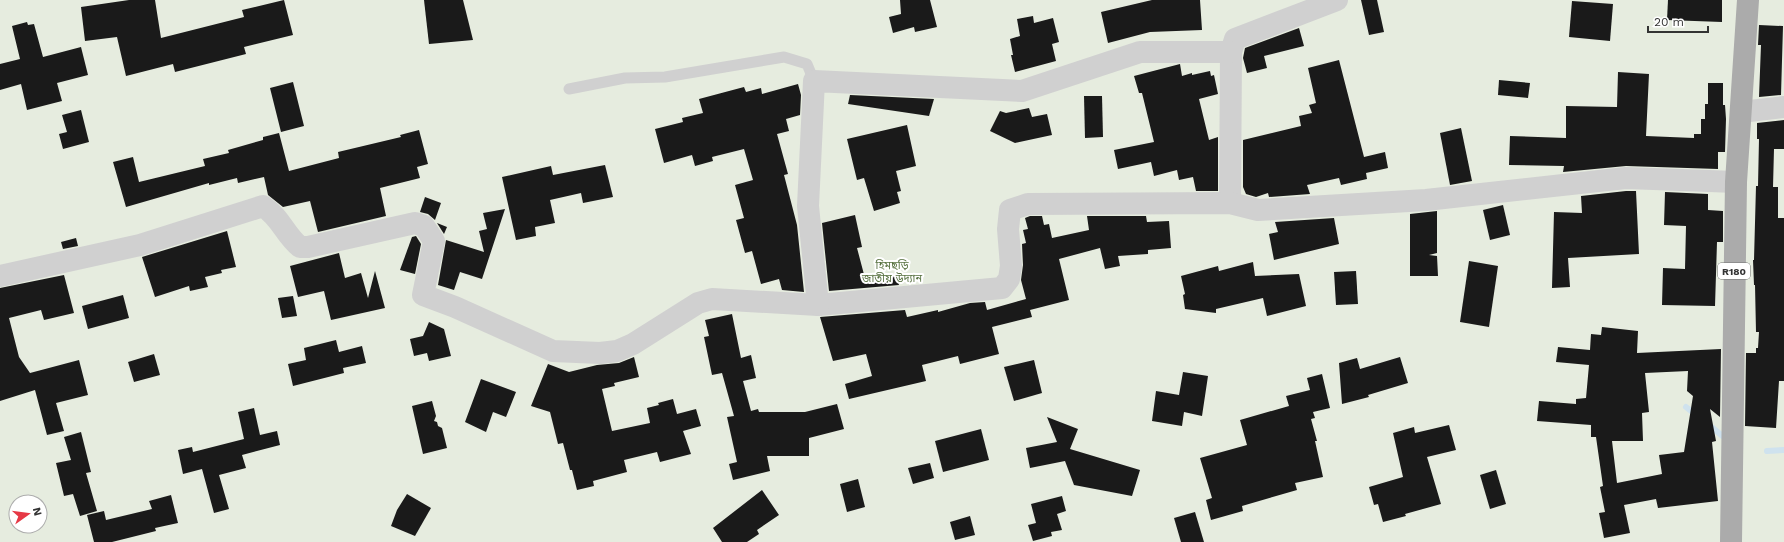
<svg xmlns="http://www.w3.org/2000/svg" width="1784" height="542" font-family="'Work Sans','Noto Sans Bengali',sans-serif">
  <rect width="100%" height="100%" fill="#fff"/>
  <!-- green -->
  <path fill="#e6ecdf" fill-rule="evenodd" d="M0,0H1784V542H0ZM16,502H40V526H16Z"/>
  <g fill="none" stroke-linecap="round" stroke-linejoin="round">
    <!-- stream -->
    <g stroke="#cfe2ee" stroke-width="6">
      <path d="M1686,407L1696,415"/>
      <path d="M1708,424L1726,439"/>
      <path d="M1767,451L1784,450"/>
    </g>
  </g>
  <!-- building -->
  <g fill="#1a1a1a" fill-rule="evenodd">
    <path d="M129,0H155L161,38L244,17L242,10L284,0L293,35L244,47L246,54L175,72L173,64L126,76L117,37L85,41L81,7Z"/>
    <path d="M424,0H463L473,40L429,44Z"/>
    <path d="M900,0H930L937,27L915,32L914,27L893,33L889,17L901,14Z"/>
    <path d="M1152,0H1200L1202,30L1150,32L1108,43L1101,12Z"/>
    <path d="M1361,0H1377L1384,32L1369,35Z"/>
    <path d="M1668,0H1722V22L1667,20Z"/>
    <path d="M1572,1L1613,4L1610,41L1569,37Z"/>
    <path d="M1033,16L1034,23L1053,18L1059,42L1052,44L1056,61L1015,72L1011,55H1013L1010,39L1020,36L1017,19Z"/>
    <path d="M27,22L28,25L34,24L43,57L81,47L88,75L57,83L62,101L27,110L21,84L0,90V64L20,59L12,26Z"/>
    <path d="M1759,25L1783,26L1781,95L1759,97L1761,45H1758Z"/>
    <path d="M1299,28L1304,46L1264,56L1267,68L1247,73L1243,58L1245,48Z"/>
    <path d="M1339,60L1364,157L1385,152L1388,168L1366,173L1367,179L1341,185L1339,178L1307,185L1310,194L1269,197L1268,193L1256,197L1246,194L1243,187V140L1301,126L1299,116L1312,113L1309,105L1316,103L1308,68Z"/>
    <path d="M1180,64L1182,76L1192,73V75L1210,71L1211,76L1214,75L1218,94L1199,99L1209,140L1218,137V191H1196L1193,177L1179,180L1177,170L1154,176L1151,162L1118,169L1114,150L1154,142L1142,93H1139L1134,76Z"/>
    <path d="M1618,72L1649,74L1646,136L1694,138V134H1701V119H1705V104H1708V83H1723V105H1725L1726,119L1725,152H1718V169L1626,166L1563,172L1564,166L1509,165L1510,136L1566,138V106L1617,107Z"/>
    <path d="M1499,80L1530,83L1528,98L1498,95Z"/>
    <path d="M293,82L304,126L281,132L270,88Z"/>
    <path d="M798,84L801,95L800,115L786,119L789,131L777,134L788,174L784,175L797,225L804,292L782,290L779,279L761,284L752,251L745,253L736,220L744,218L735,185L753,180L744,149L712,157L713,161L695,166L692,155L664,163L655,129L683,122L682,118L703,113L699,99L744,87L746,92L761,88L762,94Z"/>
    <path d="M850,95L934,99L929,116L848,104Z"/>
    <path d="M1084,96H1102L1103,137L1085,138Z"/>
    <path d="M1029,108L1032,117L1047,114L1052,135L1015,143L990,131L1000,111L1006,113Z"/>
    <path d="M81,110L89,142L63,149L59,134L67,132L62,115Z"/>
    <path d="M1784,120V149H1774L1773,187H1778V218H1784V381H1779L1776,428L1745,426L1746,353H1756V348H1758L1759,332H1756L1755,285H1754L1753,260H1754L1756,186H1758L1759,139H1757V123Z"/>
    <path d="M907,125L916,166L896,171L901,191L897,192L900,203L874,211L864,178L857,180L847,139Z"/>
    <path d="M1461,128L1472,181L1450,185L1440,133Z"/>
    <path d="M419,130L428,164L417,167L420,178L380,188L386,216L318,232L310,201L283,207L268,195L264,177L238,183L237,178L209,185V183L126,207L113,162L133,157L139,182L205,166L203,159L229,153L228,150L263,140V137L279,133L289,171L339,158L338,152L401,137L400,135Z"/>
    <path d="M605,165L613,197L583,203L581,193L550,200L555,223L535,227L536,236L516,240L502,177L551,166L553,175Z"/>
    <path d="M1626,191H1636L1639,254L1568,258L1570,287L1552,288L1554,212L1582,213L1581,196Z"/>
    <path d="M1665,192L1708,194V210L1723,211V242H1717L1715,306L1662,305L1663,268L1685,269L1686,226L1664,225Z"/>
    <path d="M425,197L441,203L435,220L428,214L420,212Z"/>
    <path d="M1503,205L1510,235L1490,240L1483,210Z"/>
    <path d="M505,209L482,279L460,272L454,290L438,285L446,240L484,252L479,231L487,229L483,213Z"/>
    <path d="M1437,211V253L1429,255L1437,256L1438,276H1410V214Z"/>
    <path d="M855,215L862,247L857,248L866,282L896,275L899,285L829,291L822,223Z"/>
    <path d="M1030,216H1042L1044,225L1049,224L1052,238L1089,230L1087,216H1146L1147,222L1169,221L1171,248L1148,250V254L1118,256L1120,266L1105,269L1100,248L1059,259L1069,300L1030,310L1032,317L992,327L999,354L960,364L958,356L922,365L926,381L849,399L845,384L872,376L866,354L833,361L820,317L905,310L907,317L938,310V312L970,303L985,302L987,310L1026,299L1021,280L1023,265L1022,244L1026,243L1023,230L1028,229L1025,218Z"/>
    <path d="M1334,218L1339,244L1274,260L1269,234L1278,232L1275,222Z"/>
    <path d="M437,223L447,227L444,234Z"/>
    <path d="M227,231L236,267L221,270L222,273L205,277L208,287L190,291L189,286L155,297L142,257Z"/>
    <path d="M416,236L421,244L415,274L400,270L412,237Z"/>
    <path d="M76,238L78,246L63,249L61,242Z"/>
    <path d="M339,253L345,278L361,273L368,298L375,271L385,308L331,320L324,291L298,297L290,266Z"/>
    <path d="M1469,261L1498,266L1489,327L1460,322Z"/>
    <path d="M1253,262L1255,276L1299,274L1306,306L1267,316L1263,298L1216,309V313L1185,309L1183,295L1185,294L1181,276L1218,266L1219,271Z"/>
    <path d="M1356,271L1358,304L1336,305L1334,272Z"/>
    <path d="M64,275L74,313L44,320L41,310L9,318L19,357L30,373L79,360L88,395L56,403L64,431L47,435L35,390L0,401V288Z"/>
    <path d="M123,295L129,318L88,329L82,306Z"/>
    <path d="M293,296L297,316L282,318L278,298Z"/>
    <path d="M732,314L741,358L751,355L756,378L743,381L751,411L758,409L759,412H805L837,404L844,429L809,438V456H767L770,471L733,480L729,464L737,462L727,417L734,416L722,373L712,375L704,337L709,336L705,320Z"/>
    <path d="M429,322L444,329L451,356L429,361L427,353L414,356L410,339L423,336Z"/>
    <path d="M1602,327L1638,331L1637,353L1721,349L1720,417L1710,409L1716,441L1712,442L1718,501L1658,508L1656,499L1624,505L1630,533L1604,538L1599,513L1605,512L1600,487L1603,486L1596,437H1591V425L1537,421L1539,401L1576,404V399L1586,398L1589,365L1556,362L1558,347L1590,350L1591,334L1601,335ZM1688,371L1687,391L1693,396L1684,452L1659,455L1662,474L1617,483L1612,441H1643L1642,413L1649,412L1645,373Z"/>
    <path d="M336,340L339,352L362,346L366,363L343,368L344,373L293,386L288,364L306,360L304,348Z"/>
    <path d="M154,354L160,375L134,382L128,362Z"/>
    <path d="M634,357L639,377L614,383L615,386L602,389L612,431L650,423L647,408L659,405L658,403L673,399L677,414L696,409L701,426L683,431L691,454L660,462L657,452L624,460L627,472L593,481L594,486L577,490L572,470H570L563,443L558,444L550,412L531,406L548,364L569,372L597,365L619,363Z"/>
    <path d="M1400,357L1408,383L1368,395L1369,397L1342,404L1339,363L1357,358L1360,369Z"/>
    <path d="M1034,360L1042,393L1014,401L1004,367Z"/>
    <path d="M1183,372L1208,376L1202,416L1184,412L1182,426L1152,421L1156,391L1179,395Z"/>
    <path d="M1322,374L1330,408L1313,412L1315,418L1311,419L1317,441H1315L1323,477L1295,483L1297,490L1242,506L1243,511L1211,520L1206,500L1212,498L1200,458L1247,445L1240,420L1289,406L1286,396L1310,390L1307,378Z"/>
    <path d="M481,379L516,392L506,417L493,412L486,432L465,422Z"/>
    <path d="M432,401L436,416L434,421L437,422L438,426L442,428L447,448L423,454L412,406Z"/>
    <path d="M254,408L260,435L277,431L280,445L242,455L246,468L219,475L229,509L214,513L202,469L183,474L178,450L192,447L193,452L244,439L238,412Z"/>
    <path d="M1047,417L1078,429L1070,449L1140,470L1132,496L1074,485L1065,461L1030,468L1026,448L1057,442Z"/>
    <path d="M1449,425L1456,450L1427,457L1441,504L1405,514L1406,516L1383,522L1378,504L1374,505L1369,487L1403,477L1393,433L1414,427L1415,433Z"/>
    <path d="M981,429L989,460L943,472L935,441Z"/>
    <path d="M81,432L91,472L86,473L97,511L80,516L73,494L64,496L56,463L71,460L64,437Z"/>
    <path d="M930,463L934,478L913,484L908,468Z"/>
    <path d="M1496,470L1506,504L1490,509L1480,475Z"/>
    <path d="M858,479L865,507L847,512L840,484Z"/>
    <path d="M762,490L779,515L757,530L759,534L747,542H722L713,528Z"/>
    <path d="M407,494L431,508L415,536L391,526L397,510Z"/>
    <path d="M171,495L178,523L155,528L156,531L112,542H94L87,515L104,511L106,520L152,509L149,501Z"/>
    <path d="M1062,496L1066,511L1057,514L1062,530L1051,532L1052,536L1033,541L1028,525L1036,523L1031,504Z"/>
    <path d="M1195,512L1204,542H1181L1174,518Z"/>
    <path d="M970,516L975,535L955,540L950,522Z"/>
  </g>
  <g fill="none" stroke-linecap="round" stroke-linejoin="round">
    <!-- service -->
    <path stroke="#d0d0d0" stroke-width="11" d="M569,89L625,78L665,77L784,57L807,64L814,81"/>
    <!-- minor -->
    <g stroke="#d0d0d0" stroke-width="22">
      <path d="M1741,112L1784,107"/>
      <path d="M1230,203L1231,52L1235,39L1337,0"/>
      <path d="M0,276L140,245L263,206C282,219 284,234 300,247H308L415,223L424,226L434,241L423,295L455,307L553,351L600,353L617,351L633,344L698,303L712,299L818,305L1002,288L1009,279L1011,266L1008,229L1010,210L1028,204L1230,203L1258,210L1426,200L1626,178L1736,182"/>
      <path d="M818,305L808,206L814,81L1022,91L1140,52H1231"/>
    </g>
    <!-- primary -->
    <path stroke="#ababab" stroke-width="22" d="M1731,542L1736,182L1748,0"/>
  </g>
  <g text-anchor="middle" dominant-baseline="central" stroke-width="4" stroke-linejoin="round" paint-order="stroke">
    <!-- shield labels -->
    <rect fill="#fff" stroke="#707070" stroke-width="1" x="1718" y="263" width="32" height="16" rx="3"/>
    <g font-size="10" font-weight="bold" fill="#333">
      <text x="1734" y="271">R180</text>
    </g>
    <!-- park labels -->
    <g font-size="11" fill="#56703f" stroke="#fff">
      <text x="892" y="265">হিমছড়ি<tspan x="892" dy="13">জাতীয় উদ্যান</tspan></text>
    </g>
  </g>
  <!-- north arrow -->
  <g transform="translate(28 514) rotate(76)"><circle r="19" fill="#ffffff" stroke="#adadad"/>
  <path d="M0-3L7 15L0 10L-7 15Z" fill="#e63946"/>
  <text y="-6" font-size="11" font-weight="bold" text-anchor="middle" fill="#333333">N</text>
  </g>
  <!-- scale -->
  <path d="M1648 26v6h60v-6" fill="none" stroke="#333333" stroke-width="2"/>
  <text x="1654" y="26" font-size="12" fill="#333333" stroke="#ffffff" stroke-width="3" paint-order="stroke">20 m</text>
</svg>
